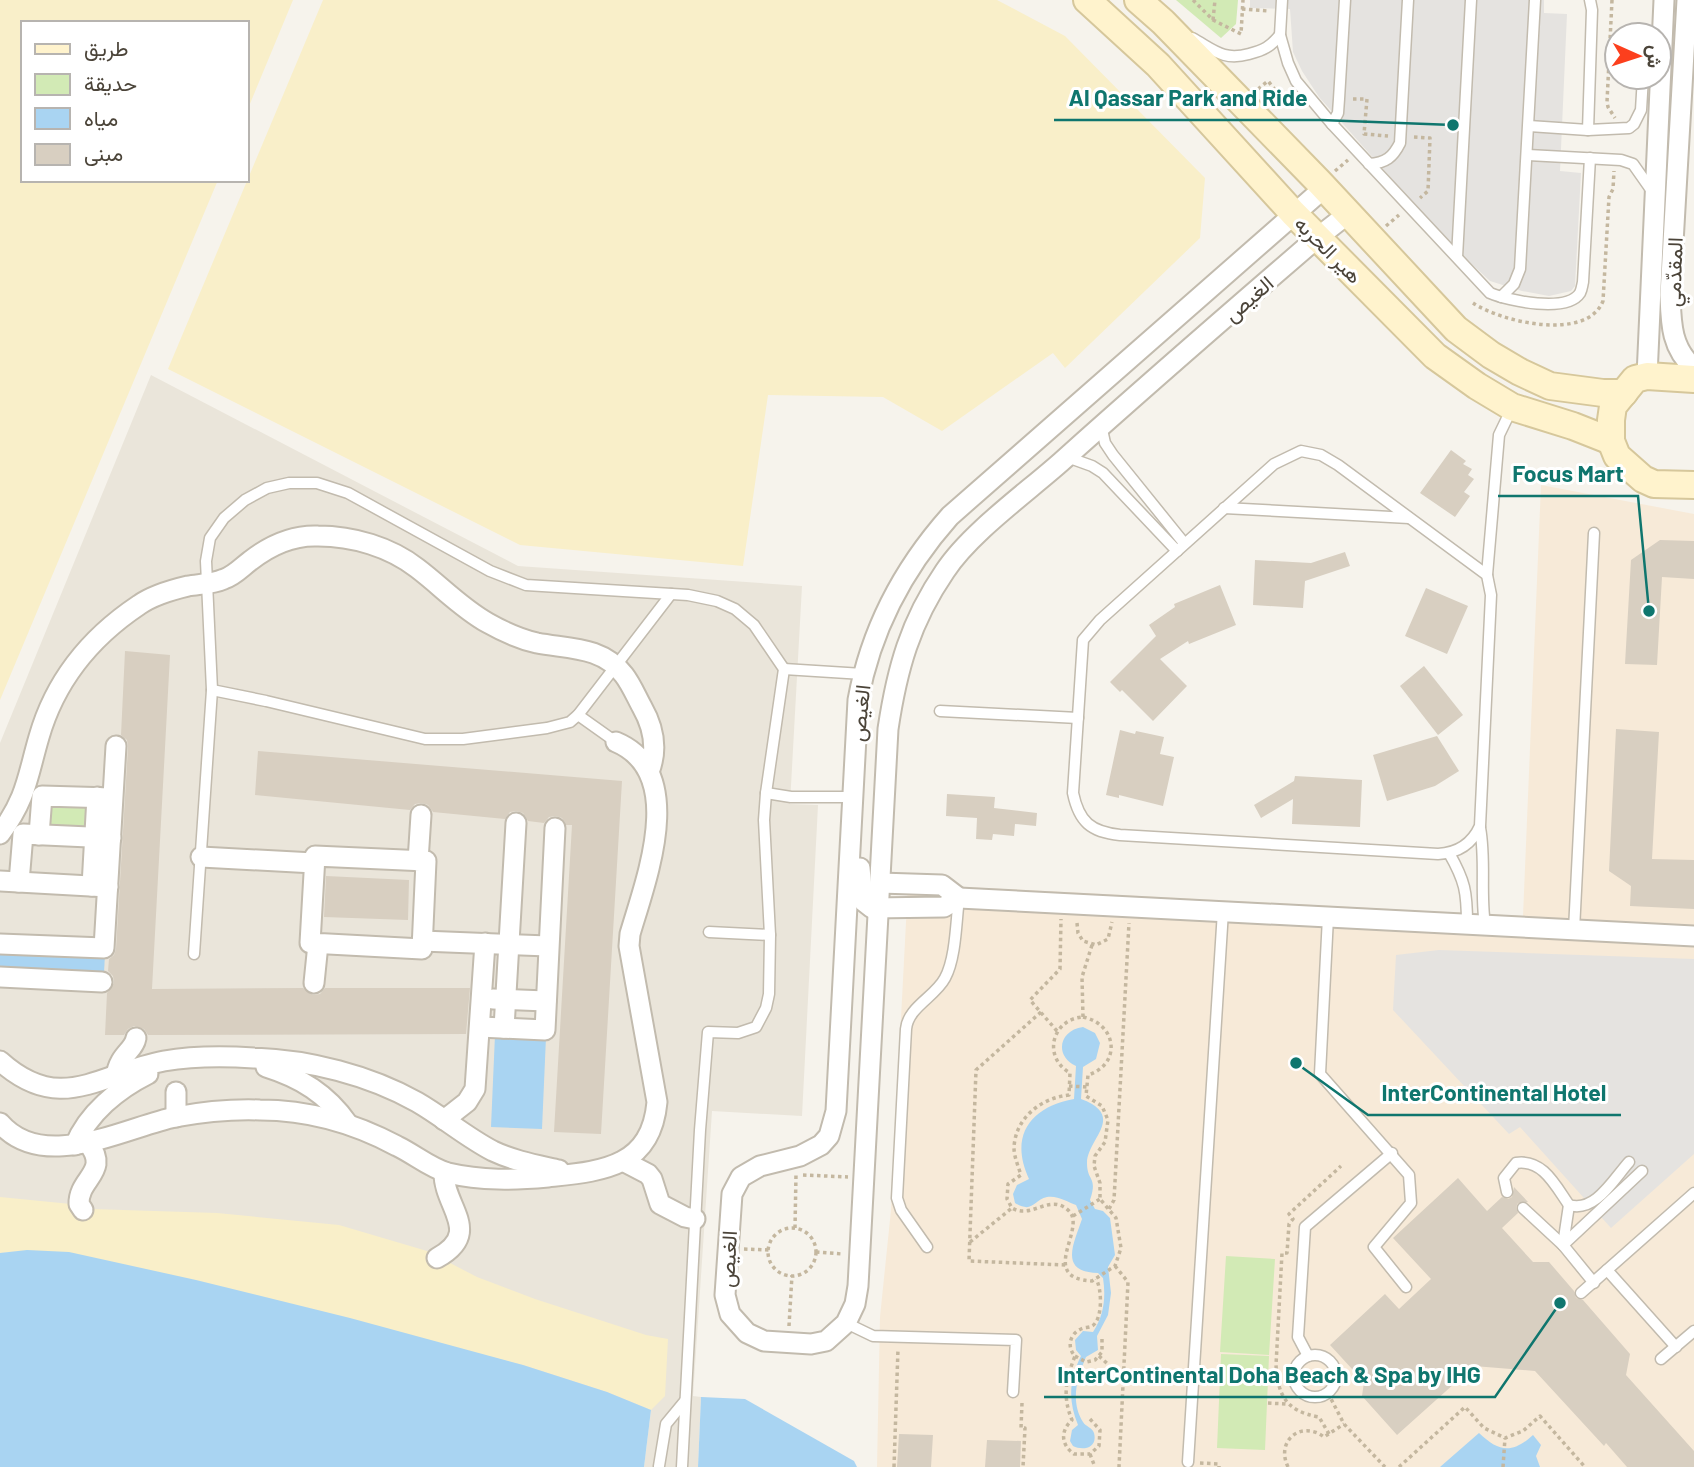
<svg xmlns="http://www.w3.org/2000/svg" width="1694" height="1467" font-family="Barlow,Vazirmatn,sans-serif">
  <rect width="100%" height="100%" fill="#f6f3ec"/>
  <!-- residential -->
  <path fill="#eae5da" d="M151,375L518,566L802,586L790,804L818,805L802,1116L712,1111L693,1396L701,1397L698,1467H644L651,1410L27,1250L0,1253V743Z"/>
  <!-- commercial -->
  <path fill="#f7ead8" d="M1541,485L1694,514V1467H877L880,1317L891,1210L908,884L1523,916Z"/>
  <!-- green -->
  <g fill="#d2eab5">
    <path d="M1176,0H1238L1236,24L1221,38Z"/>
    <path d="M43,801L94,803L93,829L42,828Z"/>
    <path d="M1226,1256L1275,1259L1269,1355L1220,1352Z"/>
    <path d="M1221,1354L1269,1356L1265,1450L1217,1448Z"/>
  </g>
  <!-- sand -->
  <g fill="#f9efc9">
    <path d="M0,0H293L247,111V23H23V180H218L0,700Z"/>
    <path d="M323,0H997L1065,36L1205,178L1200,238L1065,368L1053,353L942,431L883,397L768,395L743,566L520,545L168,369Z"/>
    <path d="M0,1197L71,1204L92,1209L217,1213L339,1225L427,1251L477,1277L535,1299L646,1335L668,1339L665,1396L651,1410L607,1392L523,1365L114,1263C75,1254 40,1248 0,1253Z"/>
  </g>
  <!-- parking -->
  <g fill="#e5e3e0">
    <path d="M1250,0H1544V13L1567,14L1560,171L1581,173L1575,286L1571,291L1549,296L1522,291L1490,281L1449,243L1319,97L1302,71L1293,52L1290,9L1250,8Z"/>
    <path d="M1439,950L1694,959V1154L1611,1228L1520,1127L1509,1134L1393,1010L1396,955Z"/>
  </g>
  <!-- water -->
  <g fill="#a9d4f2">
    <path d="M0,949L105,954L104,973L0,969Z"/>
    <path d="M1083,1027L1095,1033L1100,1043L1096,1059L1083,1067L1081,1099C1127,1116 1087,1139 1087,1163C1087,1182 1098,1176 1090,1200L1095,1209L1103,1211L1110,1218L1115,1255L1108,1267L1111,1293L1108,1315L1097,1336L1098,1350L1086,1357C1077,1378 1070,1401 1083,1422C1086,1427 1092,1427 1094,1433C1098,1448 1083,1451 1073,1446L1070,1441L1072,1430L1078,1425C1068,1401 1069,1380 1081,1356L1076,1350L1075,1340L1083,1331L1093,1332C1104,1316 1106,1297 1103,1278L1098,1273C1058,1272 1074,1243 1082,1219L1076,1205C1068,1202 1057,1195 1047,1197C1033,1200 1033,1214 1015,1203L1013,1194L1017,1185L1029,1179C1009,1136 1030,1107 1074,1099L1076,1066C1054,1056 1059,1030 1083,1027Z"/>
    <path d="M495,1035L546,1037L542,1129L491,1127Z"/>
    <path d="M27,1250L69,1252L196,1280L350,1318L523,1365L607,1392L651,1410L644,1467H0V1253Z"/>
    <path d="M701,1397L745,1399L854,1461L857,1467H698Z"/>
    <path d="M1479,1433C1499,1452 1512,1454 1533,1435L1541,1445L1536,1456L1540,1467H1440Z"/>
  </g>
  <!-- building -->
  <g fill="#d8cfc1">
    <path d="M1451,450L1466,461L1463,464L1472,469L1468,475L1474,479L1464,492L1470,496L1455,517L1420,493Z"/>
    <path d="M1660,540L1694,541V579L1662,577L1657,665L1625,664L1631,560Z"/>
    <path d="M1345,552L1350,566L1305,581L1303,608L1253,605L1255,560L1311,563Z"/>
    <path d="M1220,585L1236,625L1189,644L1188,641L1160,659L1187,686L1153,721L1122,690L1120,692L1110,682L1156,636L1149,625L1175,607L1174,604Z"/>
    <path d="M1426,588L1468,606L1447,654L1405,636Z"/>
    <path d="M125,651L170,655L152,989L303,988L313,995L320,994L325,988H470L466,1034L148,1035L144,1029L134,1026L128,1029L124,1035H105L107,993L114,983L113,976L108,971L109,959L114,955L116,949L128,747L127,740L121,735Z"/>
    <path d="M1424,666L1463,715L1438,735L1400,686Z"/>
    <path d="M1616,729L1659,732L1652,859L1694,860V909L1630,906L1631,886L1609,871Z"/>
    <path d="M1120,730L1135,734L1136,731L1164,737L1160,754L1174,757L1163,806L1119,795V798L1106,795Z"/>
    <path d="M1437,736L1459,771L1435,786L1387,801L1373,755Z"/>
    <path d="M258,751L622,781L601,1134L554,1132L572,825H566L562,818L556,816L549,817L544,823L528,821L523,813L517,811L510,812L505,819L433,812L428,805L422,803L415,804L410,810L255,795Z"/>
    <path d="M1295,776L1362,780L1360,827L1292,824L1293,799L1261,818L1254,805L1294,781Z"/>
    <path d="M947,794L995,797L994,808L1037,813L1036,826L1015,824L1014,836L993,834L992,840L976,839L977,818L946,816Z"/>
    <path d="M326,876L409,880L408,920L324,917Z"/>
    <path d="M1458,1178L1487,1211L1502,1197L1508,1199L1512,1197L1514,1187L1528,1202L1518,1203L1516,1207L1518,1213L1502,1228L1533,1262H1549L1574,1291L1576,1298L1583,1300L1630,1354L1626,1375L1694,1451V1467H1627L1606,1443L1604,1446L1535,1371L1474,1366L1397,1435L1362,1396L1364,1382L1330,1345L1385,1294L1399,1309L1431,1279L1393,1238Z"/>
    <path d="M899,1434L933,1435L931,1467H897Z"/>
    <path d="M987,1440L1021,1441L1020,1467H985Z"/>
  </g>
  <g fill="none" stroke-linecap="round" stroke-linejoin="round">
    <defs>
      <g id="lane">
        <path d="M1282,0L1280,35L1288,63L1296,81L1332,124L1490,293C1509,301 1567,313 1580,293C1582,289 1582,286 1583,282L1590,158"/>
        <path d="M1192,38C1214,50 1223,61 1249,54C1264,50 1270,47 1280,35"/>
        <path d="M1332,124L1338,113L1339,99L1345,0"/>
        <path d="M1529,126L1588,130L1629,128L1634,124L1641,110L1643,77"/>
        <path d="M1588,130L1592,10L1590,0"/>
        <path d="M1528,155L1621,160L1633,164L1652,191"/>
        <path d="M1369,164C1386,163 1393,157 1400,143L1408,0"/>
        <path d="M1457,257L1471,0"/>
        <path d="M1501,297L1514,284L1520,269L1535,0"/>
        <path d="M1101,425L1105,443L1113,455L1184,543"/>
        <path d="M1301,451L1321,455L1338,465L1487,575L1491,595L1480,826C1472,844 1457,853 1438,854L1120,835C1091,832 1079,822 1073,793L1083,640L1100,620L1274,464Z"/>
        <path d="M1067,457L1092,466L1103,473L1177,551"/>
        <path d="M1224,508L1409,518"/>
        <path d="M1487,575L1499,435L1512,408"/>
        <path d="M784,669L863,674"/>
        <path d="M212,690L266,701L425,739H463L547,728L570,722L578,715L671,594"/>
        <path d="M940,711L1078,718"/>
        <path d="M578,715L616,742"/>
        <path d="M766,793L791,797H852"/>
        <path d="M1480,828C1486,860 1480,893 1485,925"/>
        <path d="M1449,853C1465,881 1467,892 1467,924"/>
        <path d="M1328,917L1320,1074L1409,1175L1411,1203L1374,1247L1406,1287"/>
        <path d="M1574,930L1594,533"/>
        <path d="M709,932L770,935"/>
        <path d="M194,954L212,690L206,561L210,538L224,518L245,500L267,488L289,483H317L348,493L490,571L526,585L688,595L717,601L735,609L754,625L784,669L766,793L764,820L770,935L769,994L766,1008L756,1027L738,1033L708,1032L700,1130L682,1467"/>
        <path d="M1507,1192L1504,1178L1516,1163C1543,1159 1555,1185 1569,1205C1595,1213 1613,1180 1629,1162"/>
        <path d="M1523,1208L1563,1245L1594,1283"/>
        <path d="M1563,1245L1642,1171"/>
        <path d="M1563,1245L1569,1205"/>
        <path d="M927,1247L901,1210L897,1198L906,1029C908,1007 935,997 945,978C956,958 956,921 959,898"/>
        <path d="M1607,1270L1676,1347"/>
        <path d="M1581,1293L1694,1193"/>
        <path d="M846,1323L873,1336L1016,1340L1013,1392"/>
        <circle cx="1315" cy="1376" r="21"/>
        <path d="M1308,1356L1298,1337L1305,1227L1392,1153"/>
        <path d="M1661,1359L1694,1331"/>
        <path d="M1188,1462L1223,911"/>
        <path d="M659,1466L666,1424L685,1401"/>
      </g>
      <g id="street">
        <path d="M1687,0L1670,295C1671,323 1671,348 1694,368"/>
        <path d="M1324,188L950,516C902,570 871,629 858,700L836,1111L829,1136L821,1145L800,1156L760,1166L741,1177L732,1194L725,1295L730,1314L747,1333L764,1341L811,1344L826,1341L846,1323L855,1304L858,1286L888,729C897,669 910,622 945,571C970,533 1026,493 1061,462C1146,386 1231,312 1317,238L1349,213"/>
        <path d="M1647,376L1664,0"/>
        <path d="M0,834C27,797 27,778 39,737C55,681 91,637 139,605C153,595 171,590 188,586C200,584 213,584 224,579C234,576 242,567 250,561C269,546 293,535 318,536C353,536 390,547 417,568C441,586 461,608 488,623C504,632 519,639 537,643C568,649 602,646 624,675C631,684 636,696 642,707C654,728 658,749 649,772"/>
        <path d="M39,835L42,796L112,798"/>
        <path d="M315,856L426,861L422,949L310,943Z"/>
        <path d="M201,857L314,863"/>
        <path d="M418,861L421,815"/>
        <path d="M860,868L863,901L872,908L944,907L959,898L1694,936"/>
        <path d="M0,881L108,887"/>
        <path d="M19,882L23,834L111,838"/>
        <path d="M880,883L942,885L959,898"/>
        <path d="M92,886L97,797"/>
        <path d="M422,941L548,946"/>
        <path d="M0,944L104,948L116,746"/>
        <path d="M0,977L102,982"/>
        <path d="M314,983L318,944"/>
        <path d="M493,999L546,1001"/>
        <path d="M480,1027L545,1030L555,828"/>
        <path d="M504,1028L516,823"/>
        <path d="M0,1061C61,1116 100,1073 164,1061C193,1056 225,1056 254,1058C309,1060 369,1075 417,1102C443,1117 466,1137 493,1151C514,1161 537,1165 559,1170"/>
        <path d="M266,1067C301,1078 327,1094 348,1124"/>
        <path d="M116,1076C119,1054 134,1051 136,1038"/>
        <path d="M176,1117V1092"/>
        <path d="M444,1120L467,1102L475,1089L485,943"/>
        <path d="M0,1123C43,1173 124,1128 175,1117C202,1112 232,1109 260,1110C308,1110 354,1123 397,1146C414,1154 430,1168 448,1173C482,1181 514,1180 548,1177C602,1171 651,1168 657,1102L629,946L630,934C646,879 688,772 616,742"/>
        <path d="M75,1145C88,1113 118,1089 148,1074"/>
        <path d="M623,1161L648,1174L652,1179L660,1204L685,1217L695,1219"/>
        <path d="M83,1210L79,1204C78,1178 111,1172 88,1143"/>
        <path d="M437,1258C484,1232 443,1207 444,1172"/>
      </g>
      <g id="secondary">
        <path d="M1087,0L1158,65L1293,213L1435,356L1477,386L1512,407L1573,426L1611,441"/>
        <path d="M1138,0L1163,22L1320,183L1456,329L1491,355L1520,372L1550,386L1603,393H1624"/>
        <path d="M1694,379L1647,376L1635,379L1613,406L1611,420V441L1617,456L1643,479L1654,484L1694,485"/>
      </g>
    </defs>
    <!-- lane casing -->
    <use href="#lane" stroke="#c2bbae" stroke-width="13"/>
    <!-- street casing -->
    <use href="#street" stroke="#c2bbae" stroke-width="23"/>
    <!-- secondary casing -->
    <use href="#secondary" stroke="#d6c79b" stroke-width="30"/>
    <!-- path -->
    <g stroke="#c4b79f" stroke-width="3.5" stroke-dasharray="3.5 3.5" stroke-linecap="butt">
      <path d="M1193,0L1213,20L1241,34L1243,0"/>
      <path d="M1612,0L1607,102L1608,107L1615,118"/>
      <path d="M1242,9L1268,11"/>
      <path d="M1213,20L1215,0"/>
      <path d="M1258,89L1268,81L1283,100L1292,94"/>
      <path d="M1353,99H1367L1364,134L1388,136"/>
      <path d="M1414,137L1430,138L1428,191L1420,198"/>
      <path d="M1335,171L1348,160"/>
      <path d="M1386,226L1399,215"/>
      <path d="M1473,303C1501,322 1587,342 1603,301L1609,197L1613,189L1614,171"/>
      <path d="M1077,923L1078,933L1083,941L1096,945L1108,939L1112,922"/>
      <path d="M1041,1012L976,1070L969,1261L1066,1265"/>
      <path d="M1083,1017C1117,1024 1122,1064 1088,1075L1086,1096L1102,1106L1108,1120L1105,1142L1095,1156L1094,1166L1100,1183V1199L1116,1218L1121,1248L1115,1266L1092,1281C1037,1278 1087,1229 1069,1211C1050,1192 1032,1220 1012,1208L1007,1199L1008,1184L1021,1175C1018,1166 1014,1156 1014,1148C1015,1118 1041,1098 1069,1095L1070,1073C1042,1057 1052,1019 1083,1017Z"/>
      <path d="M1083,1017L1082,977L1092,945"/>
      <path d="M1057,1031L1030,1000L1060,969L1061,919"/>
      <path d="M1069,1086L1087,1087"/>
      <path d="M803,1175L848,1177"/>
      <path d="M1109,1209L1114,1200L1129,923"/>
      <path d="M1073,1216L1100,1199"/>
      <path d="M795,1228L796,1174"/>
      <circle cx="792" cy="1252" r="24"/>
      <path d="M970,1242L1012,1208"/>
      <path d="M744,1249L769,1250"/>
      <path d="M816,1252L842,1254"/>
      <path d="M1115,1266L1128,1282L1119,1467"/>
      <path d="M789,1326L792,1275"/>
      <path d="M1075,1356L1086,1362L1095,1360L1102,1352V1336"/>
      <path d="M1099,1356L1123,1378"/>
      <path d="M1328,1393L1344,1424L1385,1467"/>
      <path d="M1022,1403L1021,1428H1025L1023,1467"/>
      <path d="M1268,1403L1286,1404"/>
      <path d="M1090,1419L1100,1430L1099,1446L1090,1454H1074C1061,1445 1060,1431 1072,1420C1062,1396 1066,1379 1075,1356C1067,1348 1069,1334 1081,1329C1084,1327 1089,1328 1092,1326C1103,1320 1102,1288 1096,1279"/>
      <path d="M1329,1434L1319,1417C1286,1411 1278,1396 1276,1365L1282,1253H1287L1289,1224L1293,1219L1289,1214L1341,1166"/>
      <path d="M1090,1454L1095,1467"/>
      <path d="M1200,1463L1219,1464V1467"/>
      <path d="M894,1467L898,1349"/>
      <path d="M1288,1467C1275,1440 1302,1420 1324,1437L1344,1424"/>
      <path d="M1399,1467L1465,1407L1484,1428L1505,1438L1523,1431L1540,1416L1585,1467"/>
      <path d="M1503,1467L1505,1438"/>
    </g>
    <!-- lane -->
    <use href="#lane" stroke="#fff" stroke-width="10"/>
    <!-- street -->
    <use href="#street" stroke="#fff" stroke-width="19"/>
    <!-- secondary -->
    <use href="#secondary" stroke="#fff3cd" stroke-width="26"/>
  </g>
  <g text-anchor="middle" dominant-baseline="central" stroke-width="6" stroke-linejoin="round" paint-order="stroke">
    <!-- street labels -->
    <g font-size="21" fill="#4b4439" stroke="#fff">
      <text transform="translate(1329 249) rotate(45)">هير الحربه</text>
      <text transform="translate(1673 272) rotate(-88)">المقدّمي</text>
      <text transform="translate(1248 298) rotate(-41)">الغيص</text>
      <text transform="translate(859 713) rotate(-84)">الغيص</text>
      <text transform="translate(727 1259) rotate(-87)">الغيص</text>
    </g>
  </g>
  <!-- callouts -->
  <path fill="none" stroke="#0f766e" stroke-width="2.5" d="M1453 125L1321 120H1054M1649 611L1638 496H1498M1296 1063L1368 1115H1621M1560 1303L1495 1397H1044"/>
  <g fill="#0f766e" stroke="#fff" stroke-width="2.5">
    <circle cx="1453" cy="125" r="7"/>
    <circle cx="1649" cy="611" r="7"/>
    <circle cx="1296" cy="1063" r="7"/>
    <circle cx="1560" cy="1303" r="7"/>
  </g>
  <g font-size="23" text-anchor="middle" font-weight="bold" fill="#0f766e" stroke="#fff" stroke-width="6" stroke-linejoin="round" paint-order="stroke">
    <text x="1188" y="106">Al Qassar Park and Ride</text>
    <text x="1568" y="482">Focus Mart</text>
    <text x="1494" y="1101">InterContinental Hotel</text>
    <text x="1269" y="1383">InterContinental Doha Beach &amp; Spa by IHG</text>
  </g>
  <!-- legend -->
  <rect x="21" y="21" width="228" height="161" fill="#ffffff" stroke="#b7b4b0" stroke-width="2"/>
  <rect x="35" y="44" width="35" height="10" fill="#fff3cd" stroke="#b7b4b0" stroke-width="2"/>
  <text x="84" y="56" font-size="21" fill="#4b4439">طريق</text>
  <rect x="35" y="74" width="35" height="21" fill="#d2eab5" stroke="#b7b4b0" stroke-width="2"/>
  <text x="84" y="91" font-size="21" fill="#4b4439">حديقة</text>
  <rect x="35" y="108" width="35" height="21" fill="#a9d4f2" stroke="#b7b4b0" stroke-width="2"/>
  <text x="84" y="126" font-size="21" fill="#4b4439">مياه</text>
  <rect x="35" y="144" width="35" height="21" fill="#d8cfc1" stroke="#b7b4b0" stroke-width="2"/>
  <text x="84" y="161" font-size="21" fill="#4b4439">مبنى</text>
  <!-- north arrow -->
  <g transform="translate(1638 56) rotate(93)"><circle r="33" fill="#ffffff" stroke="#b7b4b0" stroke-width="2"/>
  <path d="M0-5L12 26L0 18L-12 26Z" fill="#fc3f1d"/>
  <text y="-10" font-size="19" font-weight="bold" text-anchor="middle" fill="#4b4439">ش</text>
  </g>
</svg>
